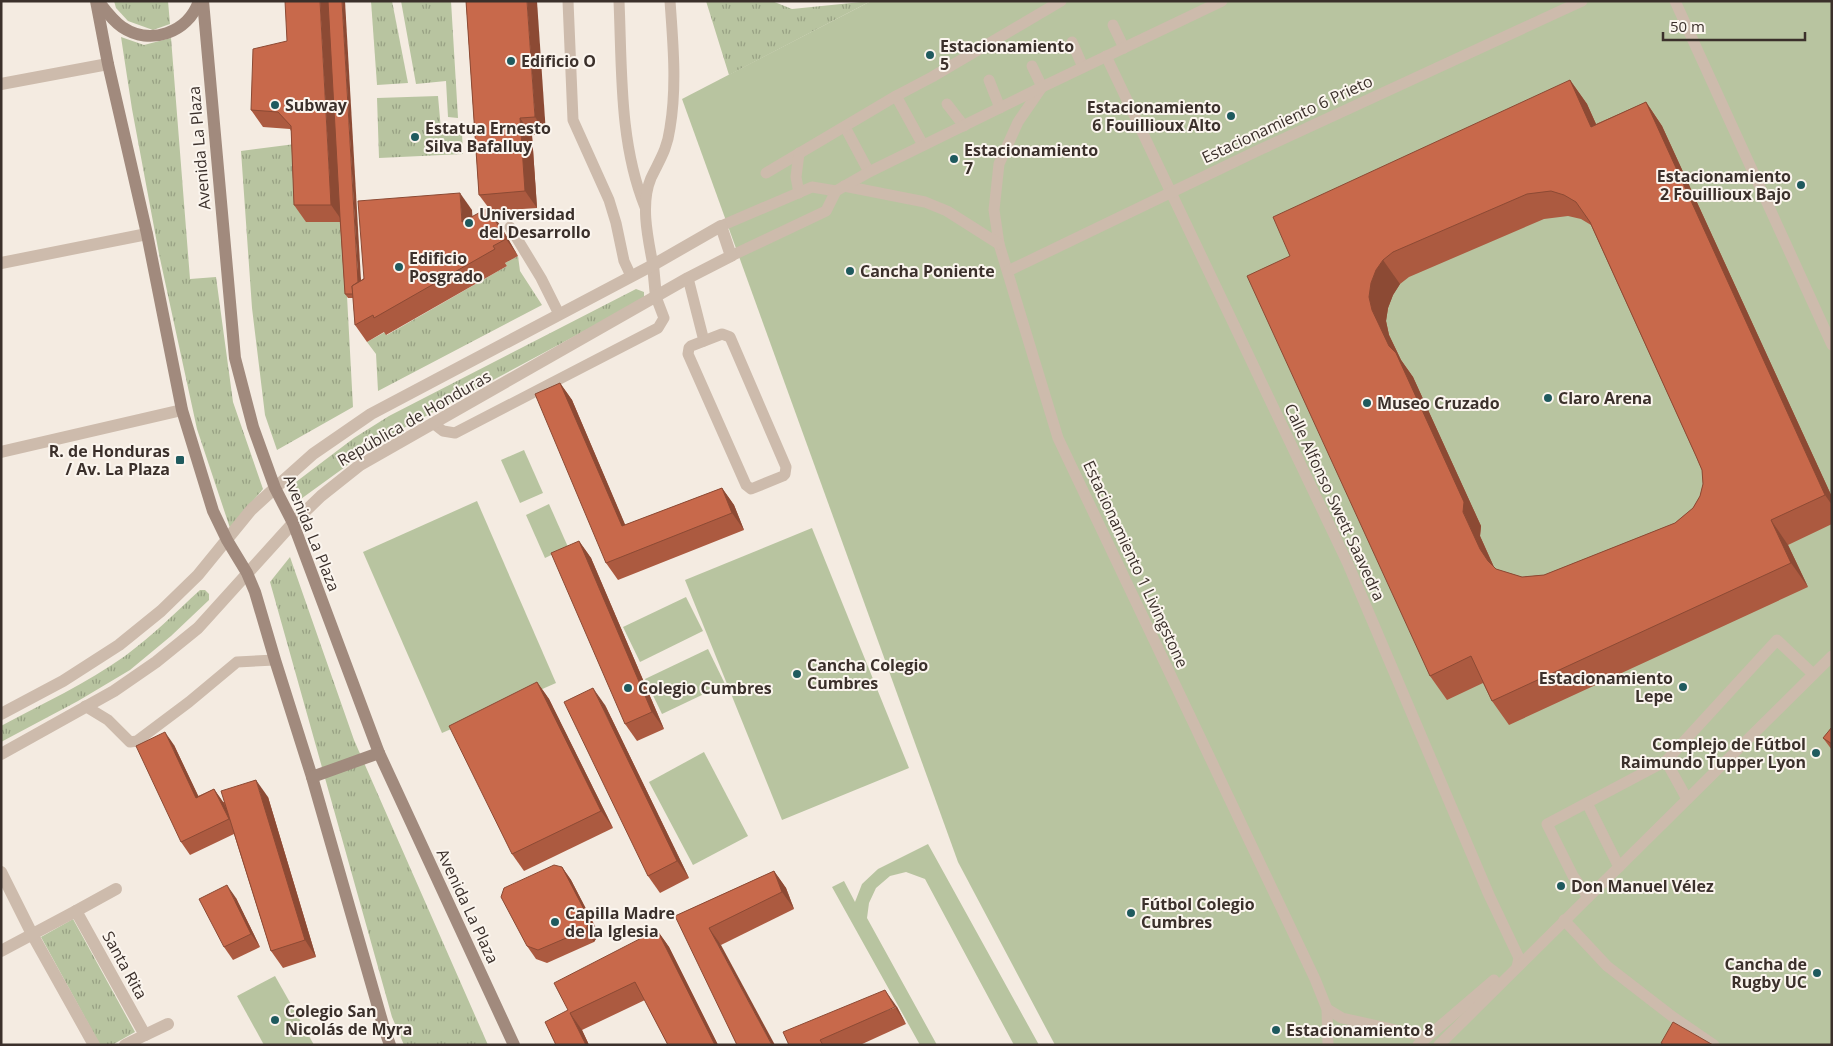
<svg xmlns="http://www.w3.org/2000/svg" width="1833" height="1046" font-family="'Open Sans',sans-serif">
  <defs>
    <pattern id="grass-tufts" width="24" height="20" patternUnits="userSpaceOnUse" patternTransform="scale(1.25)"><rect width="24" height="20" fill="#b8c4a0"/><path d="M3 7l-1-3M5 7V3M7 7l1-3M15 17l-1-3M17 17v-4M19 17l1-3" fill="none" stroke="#97a083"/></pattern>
  </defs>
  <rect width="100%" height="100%" fill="#f4ebe1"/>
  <!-- grass -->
  <g fill="url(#grass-tufts)">
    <path d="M114,1H168L170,24L153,30L128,21L116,8Z"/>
    <path d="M371,1H392L408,83L377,85Z"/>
    <path d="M401,1H451L458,118L448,117L446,81L416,84Z"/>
    <path d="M706,1H772L792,9L871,1L729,75Z"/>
    <path d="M121,37L144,45L171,38L190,279L216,277L233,402L263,489L230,528L197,429L159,254L132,109Z"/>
    <path d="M438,96L441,130L462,133L463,154L379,158L377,98Z"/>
    <path d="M303,143L306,222H343L353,407L277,450L265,415L252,308L241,151Z"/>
    <path d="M518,256L520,271L542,305L378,391L376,354L367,342L385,332L387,335L507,266L505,263Z"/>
    <path d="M636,289L644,292V299L385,438L294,504L288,488L354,438L389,416Z"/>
    <path d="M290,557L354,740L488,1045H404L392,1017L270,582Z"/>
    <path d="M200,590H205L209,594V600L171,636L130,670L78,701L1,742V726C42,704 87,683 125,656C152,636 175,613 200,590Z"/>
    <path d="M73,919L135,1032L112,1045H100L41,937Z"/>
  </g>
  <!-- pitch -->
  <g fill="#b8c4a0">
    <path d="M871,1H1832V1045H1055L958,862L682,99Z"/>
    <path d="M524,450L543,493L520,503L501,460Z"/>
    <path d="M477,501L556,683L442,733L363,552Z"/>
    <path d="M549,504L568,547L545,558L526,515Z"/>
    <path d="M812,528L909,768L782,820L685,580Z"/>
    <path d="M686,597L703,631L640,662L623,627Z"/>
    <path d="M708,649L725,684L662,714L645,679Z"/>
    <path d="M704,752L748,836L693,865L649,782Z"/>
    <path d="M928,844L1039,1045H1014L925,879L906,872L890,876L876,888L869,903L867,918L937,1045H920L832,887L844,881L855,902L862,884L878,869Z"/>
    <path d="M275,976L314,1045H264L237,996Z"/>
  </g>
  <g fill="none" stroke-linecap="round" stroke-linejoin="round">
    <!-- service -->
    <g stroke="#cdbbac" stroke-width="11">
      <path d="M568,1L573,120L609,200L616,223L624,261L631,276"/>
      <path d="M619,1C622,69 619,143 645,207"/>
      <path d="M1675,1L1832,345"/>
      <path d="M1113,25L1124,48"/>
      <path d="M1072,42L1083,67"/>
      <path d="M1106,56L1348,564L1489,895L1519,958L1517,967"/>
      <path d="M1032,66L1042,87"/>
      <path d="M989,80L1000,108"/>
      <path d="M1042,87L1018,122L999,164L994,210L999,244L1058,438L1315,979L1327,1009L1328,1045"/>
      <path d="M896,96L923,145"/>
      <path d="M947,104L964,126"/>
      <path d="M845,127L869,172"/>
      <path d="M766,173L896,96L932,77L1061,1"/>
      <path d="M844,186L925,202L947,211L999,244"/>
      <path d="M799,193L796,177L799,153"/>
      <path d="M721,226L812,187L836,191"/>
      <path d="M510,227L541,278L559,314"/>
      <path d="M731,256L826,211L836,191L869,172L1042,87L1222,1"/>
      <path d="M653,265C648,239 640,204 651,178C660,159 667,150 670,128C677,86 673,43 670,1"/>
      <path d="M1008,271L1257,151L1582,1"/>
      <path d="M688,278L704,341"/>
      <path d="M722,334L730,337L786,467L785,474L783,476L751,489L746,485L688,354L689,348L691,346Z"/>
      <path d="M434,424L443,431L455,433L658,328L664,318L656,297"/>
      <path d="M85,706L108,720L130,742L137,741L189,702L237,662L275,660"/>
      <path d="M1666,761L1687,799"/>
      <path d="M1587,803L1619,867"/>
      <path d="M1588,897L1573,876L1547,824L1666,761L1777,640L1813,674"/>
      <path d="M1564,920L1607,966L1673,1017L1714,1045"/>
      <path d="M1327,1009L1342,1018L1427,1037"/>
      <path d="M1418,1045L1494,980"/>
      <path d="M1439,1045L1832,656"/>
    </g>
    <!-- minor -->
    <g stroke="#cdbbac" stroke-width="12">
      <path d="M1,84L108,64"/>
      <path d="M1,263L147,234"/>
      <path d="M653,265L656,297"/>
      <path d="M1,452L182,410"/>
      <path d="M275,488L313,454L371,414L653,265L721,226L731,256L688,278L360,465L321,496L293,523"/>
      <path d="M1,872L32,934L94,1045"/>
      <path d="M76,911L116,889"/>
      <path d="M1,951L76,911L145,1035L125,1045"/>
      <path d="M145,1035L168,1024"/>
    </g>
    <!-- tertiary -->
    <g stroke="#cdbbac" stroke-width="12">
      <path d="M1,714L63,681L119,645L161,611L198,575L251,510L275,488"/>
      <path d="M1,754L114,691L156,662L198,628L293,523"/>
    </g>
    <!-- secondary -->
    <g stroke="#a18a7d" stroke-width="12">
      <path d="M96,1L108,64L147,234L182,410L213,511L227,540L247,573L255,592L275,660L312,777L384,1028L390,1045"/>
      <path d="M98,1C105,10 113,21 122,27C150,46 188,33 199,1"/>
      <path d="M203,1L235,358L253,427L275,488L293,523L379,753L514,1045"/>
      <path d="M312,777L379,753"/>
    </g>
  </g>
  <!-- wall -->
  <g fill="#ac5a40" fill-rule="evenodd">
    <path d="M466,1L546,134L532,135L537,208L491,211L479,195Z"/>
    <path d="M287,41L361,280L472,210V216L500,225L518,256L505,263L507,266L386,335L384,332L367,342L355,325L353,298H348L345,294L340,222H306L294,205L291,131L290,129L263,127L251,110Z"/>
    <path d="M1570,80L1587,104L1596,124L1646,102L1662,126L1832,497V524L1788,545L1808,587L1509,725L1492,701L1483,683L1447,700L1430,676L1290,256ZM1568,216L1581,219L1591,225L1696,456L1702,470L1703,484L1700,496L1693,508L1675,523L1544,575L1522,577L1496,569L1494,567L1480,536L1481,526L1413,377L1401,360L1389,335L1386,321L1388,308L1393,295L1400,284L1409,277L1544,219Z"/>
    <path d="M560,383L572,400L625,525L722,488L734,505L744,530L618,580L606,563Z"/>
    <path d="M579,541L591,558L664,729L637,741L625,724Z"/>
    <path d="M537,682L549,699L613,828L524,871L512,854Z"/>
    <path d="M605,705L689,878L660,893L648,876Z"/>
    <path d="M1832,727V750L1823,738Z"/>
    <path d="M174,745L198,796L214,789L223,802L268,797L316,957L283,968L271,951L234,834L190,855L181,842Z"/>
    <path d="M562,867L571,880L599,934L594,942L547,963L536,959L527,946Z"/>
    <path d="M774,871L786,888L794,909L721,945L675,916Z"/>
    <path d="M236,898L260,947L233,960L224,947Z"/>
    <path d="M657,930L669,947L718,1045H668L645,1000L582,1030L589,1045H556L568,1010Z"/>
    <path d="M897,1007L906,1024L860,1045H789Z"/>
  </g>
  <!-- shaded-wall -->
  <g fill="#8c4a34">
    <path d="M320,1H331L343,222L331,205Z"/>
    <path d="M342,1H345L362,298L359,294Z"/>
    <path d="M527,1H537L546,134L535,117Z"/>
    <path d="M1570,80L1587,104L1608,151L1591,127Z"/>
    <path d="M1646,102L1662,126L1832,497V505L1825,495Z"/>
    <path d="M520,118L532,135L537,208L525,191Z"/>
    <path d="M460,193L472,210L474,239L462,222Z"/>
    <path d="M488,208L500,225L518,256L506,239Z"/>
    <path d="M1383,260L1400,284L1393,295L1388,308L1386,321L1389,335L1401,360L1413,377L1481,526L1480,536L1497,574L1480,549L1372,310L1369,297L1371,283L1376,270Z"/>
    <path d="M560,383L572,400L633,543L622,526Z"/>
    <path d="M722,488L734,505L744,530L732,513Z"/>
    <path d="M1771,520L1788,545L1808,587L1791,563Z"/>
    <path d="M579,541L591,558L664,729L652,712Z"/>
    <path d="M537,682L549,699L613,828L601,811Z"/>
    <path d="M593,688L605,705L689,878L677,861Z"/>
    <path d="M165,732L174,745L205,810L196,798Z"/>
    <path d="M256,780L268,797L316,957L305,940Z"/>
    <path d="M214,789L223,802L238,832L229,819Z"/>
    <path d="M562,867L571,880L599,934L594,942L585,930Z"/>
    <path d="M774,871L786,888L794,909L782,892Z"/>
    <path d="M227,885L236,898L260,947L251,934Z"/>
    <path d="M709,928L721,945L775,1045H772Z"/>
    <path d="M657,930L669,947L718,1045H715Z"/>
    <path d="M885,990L897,1007L906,1024L895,1007Z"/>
    <path d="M570,1013L582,1030L589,1045H586Z"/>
  </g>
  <!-- building -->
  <g fill="#c8694b" stroke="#8c4a34" fill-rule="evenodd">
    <path d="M285,1H320L331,205H294L291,126L278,112L251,110L253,49L287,41Z"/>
    <path d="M328,1H342L358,282L352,286L353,294H345L340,217Z"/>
    <path d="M466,1H527L535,117L520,118L525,191L479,195Z"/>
    <path d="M1570,80L1591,127L1646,102L1825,495L1771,520L1791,563L1492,701L1471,656L1430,676L1247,276L1290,256L1273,217ZM1551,191L1564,195L1576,202L1590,222L1696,456L1702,470L1703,484L1700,496L1693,508L1675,523L1544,575L1522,577L1496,569L1488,561L1480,549L1463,512L1464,502L1396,353L1389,346L1372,310L1369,297L1371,283L1376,270L1383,260L1393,252L1527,194Z"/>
    <path d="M460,193L462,222L488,208L506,239L493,246L495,249L374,318L373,315L355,325L352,286L364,279L358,201Z"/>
    <path d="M560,383L622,526L722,488L732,513L606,563L535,394Z"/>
    <path d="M579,541L652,712L625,724L551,553Z"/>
    <path d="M537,682L601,811L512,854L449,726Z"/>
    <path d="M593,688L677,861L648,876L564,702Z"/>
    <path d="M1832,727V744L1823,738Z"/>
    <path d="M165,732L196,798L214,789L229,819L181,842L136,746Z"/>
    <path d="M256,780L305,940L271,951L221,791Z"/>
    <path d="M554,865L562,867L590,921L585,930L538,950L527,946L501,897L504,888Z"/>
    <path d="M774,871L782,892L709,928L772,1045H737L675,916Z"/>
    <path d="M227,885L251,934L224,947L199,899Z"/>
    <path d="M657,930L715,1045H668L635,982L570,1013L586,1045H556L545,1022L568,1010L554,983Z"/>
    <path d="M885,990L895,1007L820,1040L823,1045H789L783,1032Z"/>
    <path d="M1673,1022L1713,1045H1664L1661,1043Z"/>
  </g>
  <!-- markers -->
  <g fill="#1f5a5e" stroke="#fbf5ee" stroke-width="2">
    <circle cx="930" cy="55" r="5"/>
    <circle cx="511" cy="61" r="5"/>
    <circle cx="275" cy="105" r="5"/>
    <circle cx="1231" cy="116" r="5"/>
    <circle cx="415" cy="137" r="5"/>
    <circle cx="954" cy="159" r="5"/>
    <circle cx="1801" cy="185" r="5"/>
    <circle cx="469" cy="223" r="5"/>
    <circle cx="399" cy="267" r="5"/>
    <circle cx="850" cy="271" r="5"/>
    <circle cx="1548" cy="398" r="5"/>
    <circle cx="1367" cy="403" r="5"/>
    <rect x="175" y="455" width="10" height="10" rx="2.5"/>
    <circle cx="797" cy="674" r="5"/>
    <circle cx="1683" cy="687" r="5"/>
    <circle cx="628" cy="688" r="5"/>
    <circle cx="1816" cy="753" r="5"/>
    <circle cx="1561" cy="886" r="5"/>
    <circle cx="1131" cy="913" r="5"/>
    <circle cx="555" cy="922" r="5"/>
    <circle cx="1817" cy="973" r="5"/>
    <circle cx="275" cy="1020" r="5"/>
    <circle cx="1276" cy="1030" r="5"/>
  </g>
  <g text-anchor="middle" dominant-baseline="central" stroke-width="4" stroke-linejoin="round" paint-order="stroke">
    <!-- poi labels -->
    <g font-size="16" font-weight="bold" fill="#3b302b" stroke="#fbf5ee" text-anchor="start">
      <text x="940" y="46">Estacionamiento<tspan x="940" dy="18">5</tspan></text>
      <text x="521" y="61">Edificio O</text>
      <text x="285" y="105">Subway</text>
      <text x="1221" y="107" text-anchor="end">Estacionamiento<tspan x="1221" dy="18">6 Fouillioux Alto</tspan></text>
      <text x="425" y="128">Estatua Ernesto<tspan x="425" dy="18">Silva Bafalluy</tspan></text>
      <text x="964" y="150">Estacionamiento<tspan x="964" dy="18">7</tspan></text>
      <text x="1791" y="176" text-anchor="end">Estacionamiento<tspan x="1791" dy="18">2 Fouillioux Bajo</tspan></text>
      <text x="479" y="214">Universidad<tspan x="479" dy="18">del Desarrollo</tspan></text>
      <text x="409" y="258">Edificio<tspan x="409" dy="18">Posgrado</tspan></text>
      <text x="860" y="271">Cancha Poniente</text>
      <text x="1558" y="398">Claro Arena</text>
      <text x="1377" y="403">Museo Cruzado</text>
      <text x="170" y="451" text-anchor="end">R. de Honduras<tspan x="170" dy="18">/ Av. La Plaza</tspan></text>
      <text x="807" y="665">Cancha Colegio<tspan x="807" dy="18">Cumbres</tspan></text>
      <text x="1673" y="678" text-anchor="end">Estacionamiento<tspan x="1673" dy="18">Lepe</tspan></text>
      <text x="638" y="688">Colegio Cumbres</text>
      <text x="1806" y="744" text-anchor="end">Complejo de Fútbol<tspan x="1806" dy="18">Raimundo Tupper Lyon</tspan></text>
      <text x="1571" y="886">Don Manuel Vélez</text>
      <text x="1141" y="904">Fútbol Colegio<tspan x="1141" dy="18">Cumbres</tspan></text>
      <text x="565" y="913">Capilla Madre<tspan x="565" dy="18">de la Iglesia</tspan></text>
      <text x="1807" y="964" text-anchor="end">Cancha de<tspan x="1807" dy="18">Rugby UC</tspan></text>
      <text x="285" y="1011">Colegio San<tspan x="285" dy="18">Nicolás de Myra</tspan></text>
      <text x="1286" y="1030">Estacionamiento 8</text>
    </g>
    <!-- street labels -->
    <g font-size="16" fill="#3b302b" stroke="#fbf5ee">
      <text transform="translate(1287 119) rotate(-25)">Estacionamiento 6 Prieto</text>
      <text transform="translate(199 148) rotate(-95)">Avenida La Plaza</text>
      <text transform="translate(414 418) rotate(-30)">República de Honduras</text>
      <text transform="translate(1335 502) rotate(65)">Calle Alfonso Swett Saavedra</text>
      <text transform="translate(312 533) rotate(68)">Avenida La Plaza</text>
      <text transform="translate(1136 564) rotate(65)">Estacionamiento 1 Livingstone</text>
      <text transform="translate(468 906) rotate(65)">Avenida La Plaza</text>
      <text transform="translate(125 965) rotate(61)">Santa Rita</text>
    </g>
  </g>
  <!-- border -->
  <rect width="1833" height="1046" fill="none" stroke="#3b302b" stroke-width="5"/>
  <!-- scale -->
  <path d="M1663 32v8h142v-8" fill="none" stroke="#3b302b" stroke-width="2.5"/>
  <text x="1670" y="32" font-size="15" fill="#3b302b" stroke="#fbf5ee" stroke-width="4" paint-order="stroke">50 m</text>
</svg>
